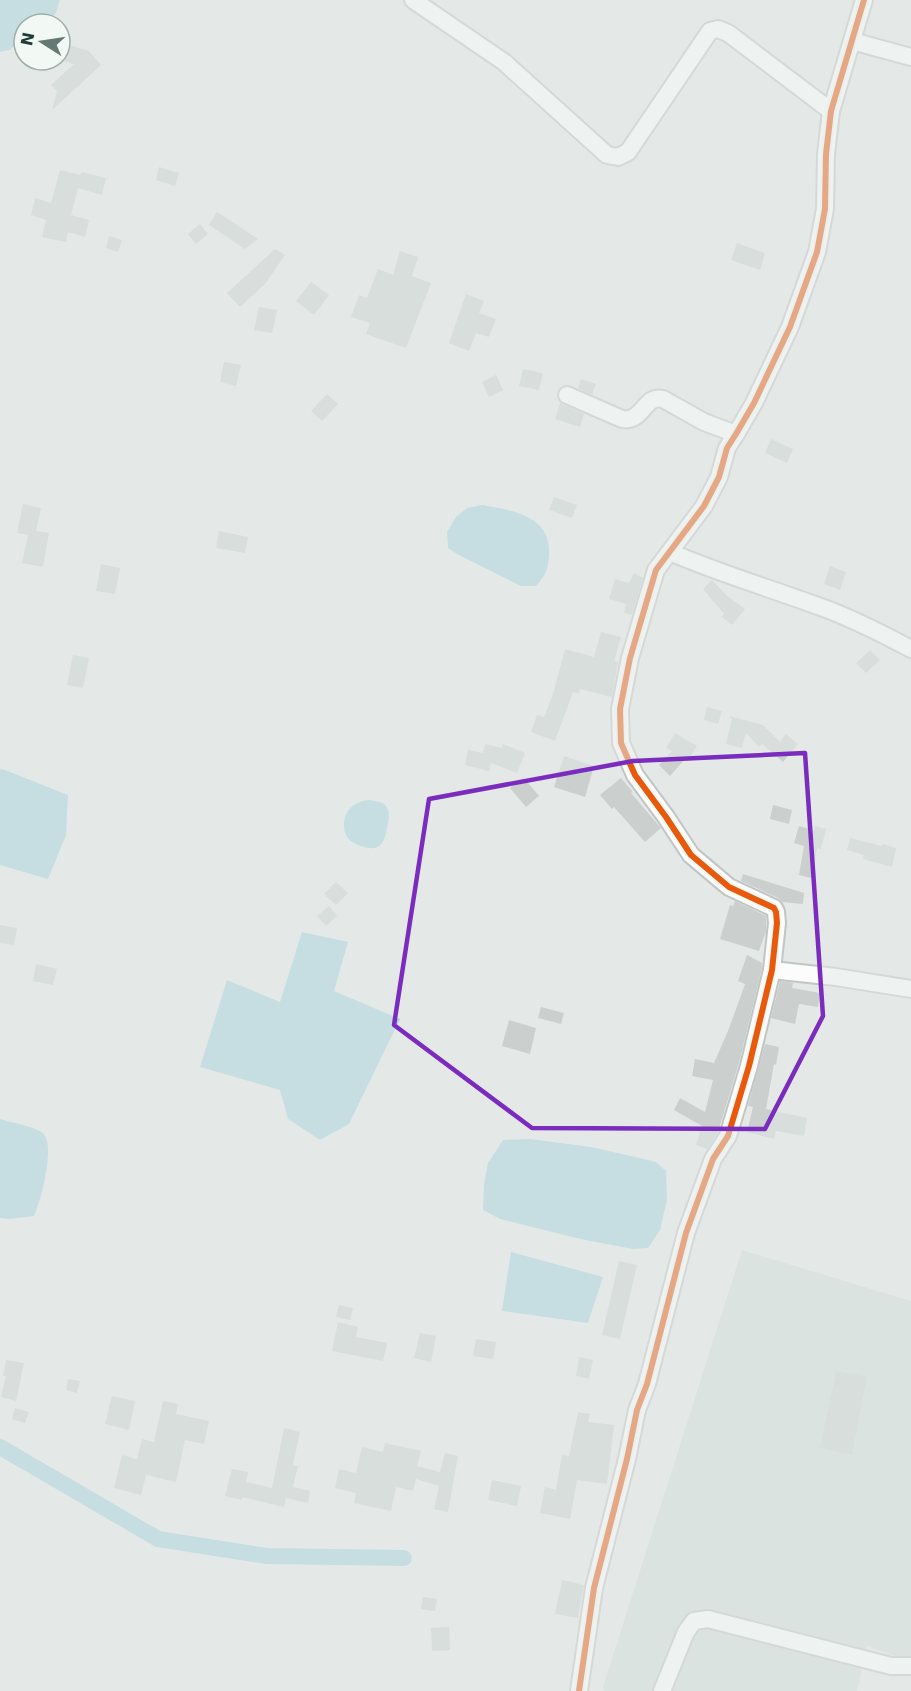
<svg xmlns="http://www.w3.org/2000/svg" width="911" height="1691" font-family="'DejaVu Sans',sans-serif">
  <rect width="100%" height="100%" fill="#e4e9e7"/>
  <!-- built -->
  <path fill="#d1dbd7" d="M742,1250L911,1301V1662L867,1646L857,1691H604L603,1687Z"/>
  <!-- water -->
  <g fill="#a3d0d9">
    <path d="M0,0H60L56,13L46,24L29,22L28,24H24C24,36 18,42 10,50L0,52Z"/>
    <path d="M482,505C510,510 550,515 549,552C549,568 546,575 536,586H521L457,554L448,548L447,532L456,517L467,508Z"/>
    <path d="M0,769L5,770L68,795L66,835L48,879L0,865Z"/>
    <path d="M369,800C374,801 382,801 386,806C391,813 388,822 387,829C383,848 377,852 358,845C352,842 347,839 345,833C341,814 351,802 369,800Z"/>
    <path d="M302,932L348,942L334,991L400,1019L349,1124L320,1140L288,1119L280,1090L200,1067L227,980L280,1002Z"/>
    <path d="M0,1119C10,1122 37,1127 44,1134C55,1147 41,1201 34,1216L10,1219L0,1218Z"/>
    <path d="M530,1139L591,1147L631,1156L656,1162L666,1171L667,1200L660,1230L648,1248L633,1249L585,1240L500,1219L483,1210L484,1184L488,1163L503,1140Z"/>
    <path d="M511,1252L603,1277L588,1323L502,1311Z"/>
  </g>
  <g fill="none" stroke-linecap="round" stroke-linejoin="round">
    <!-- canal -->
    <path stroke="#a3d0d9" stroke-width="16" d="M0,1447L158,1539L267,1556L404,1558"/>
  </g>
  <!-- building -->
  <g fill="#cbd0ce">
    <path d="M60,42L89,51L101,65L52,110L57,91L51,85L74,64L60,60Z"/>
    <path d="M159,167L179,173L175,186L156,180Z"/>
    <path d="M60,170L80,175L82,172L106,178L102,195L78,188L71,215L89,220L85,237L68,232L66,242L42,237L46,220L31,215L35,198L51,203Z"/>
    <path d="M217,212L258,239L245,249L209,225Z"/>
    <path d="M200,224L208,234L196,244L188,234Z"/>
    <path d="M109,236L122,240L118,252L106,248Z"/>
    <path d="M737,243L765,253L760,270L731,260Z"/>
    <path d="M275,249L285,255L265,284L240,307L227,293Z"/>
    <path d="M400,251L418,257L412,276L431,283L406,348L366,334L370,323L351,317L359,295L367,298L378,269L393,275Z"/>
    <path d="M311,282L329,295L314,315L296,301Z"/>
    <path d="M466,294L484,301L479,313L496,319L489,337L476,333L469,351L449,343Z"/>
    <path d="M259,307L277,310L272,333L254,330Z"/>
    <path d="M224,362L241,365L236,386L220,382Z"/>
    <path d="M523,369L543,373L539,390L519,386Z"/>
    <path d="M496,375L503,390L489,397L482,382Z"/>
    <path d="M581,379L596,384L592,395L578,388Z"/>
    <path d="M327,394L338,404L322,421L311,411Z"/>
    <path d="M560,403L584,414L580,427L555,419Z"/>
    <path d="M771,439L793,449L787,463L765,453Z"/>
    <path d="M554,497L577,505L572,518L549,510Z"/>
    <path d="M23,504L41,508L36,531L49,533L43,567L22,563L28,535L17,533Z"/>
    <path d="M219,531L248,537L245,553L216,548Z"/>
    <path d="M101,564L120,568L115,594L96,591Z"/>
    <path d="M830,566L846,572L840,590L824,584Z"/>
    <path d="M634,573L643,578L632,615L624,613L626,604L609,599L615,579L629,583Z"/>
    <path d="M712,580L726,595L745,609L732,625L722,617L724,614L703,589Z"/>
    <path d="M601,632L621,637L614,661L618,662L612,697L580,689L579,694L573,692L555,741L531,732L537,715L544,717L553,694L565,649L594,657Z"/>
    <path d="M870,650L880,660L866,673L856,663Z"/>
    <path d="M73,655L89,658L83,688L67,685Z"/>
    <path d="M707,707L722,711L718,724L704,720Z"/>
    <path d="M729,716L763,725L780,742L786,734L798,744L783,762L762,744L759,747L746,733L742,748L726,744L732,719Z"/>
    <path d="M675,733L697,746L688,761L685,759L670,776L659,765L672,751L666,748Z"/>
    <path d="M485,744L502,748L503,744L525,753L517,773L491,763L489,771L465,765L468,750L483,753Z"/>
    <path d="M564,756L594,766L585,797L554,787Z"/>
    <path d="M523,777L539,796L526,807L510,788Z"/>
    <path d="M621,778L633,792L631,793L661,828L645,842L614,807L612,809L600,795Z"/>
    <path d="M773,805L792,810L789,824L770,819Z"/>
    <path d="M799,826L814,830L815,826L826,829L821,849L817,848L811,878L799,875L804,846L794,843Z"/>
    <path d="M850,838L882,846L883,844L896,848L892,867L863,859L864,855L847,850Z"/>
    <path d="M743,874L804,893L803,904L782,902L778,898L741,881Z"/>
    <path d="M336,882L348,893L336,905L324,894Z"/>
    <path d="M735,901L766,916V931L759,951L720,939L730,905L733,906Z"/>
    <path d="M329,906L337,916L326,926L317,916Z"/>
    <path d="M0,925L17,928L14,945L0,943Z"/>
    <path d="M747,955L762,963V968L739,1063L718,1132L707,1149L696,1145L702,1126L674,1110L680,1098L705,1112L713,1080L692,1076L695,1059L714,1063L728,1031L745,984L738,981Z"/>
    <path d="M36,964L57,969L53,985L33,981Z"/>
    <path d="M780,981L793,983L792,988L820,993L818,1007L799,1004L795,1024L771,1018Z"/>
    <path d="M541,1007L564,1013L561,1024L538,1018Z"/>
    <path d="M509,1020L536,1028L530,1054L502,1046Z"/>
    <path d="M765,1044L779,1047L776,1065L774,1064L766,1109L807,1118L804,1136L776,1131L774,1139L747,1132L753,1107L748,1106Z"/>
    <path d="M619,1261L637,1265L620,1339L602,1335Z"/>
    <path d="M339,1305L353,1308L350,1320L336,1317Z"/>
    <path d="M338,1322L358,1327L356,1337L387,1343L383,1361L332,1351Z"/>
    <path d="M420,1333L436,1336L431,1362L414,1358Z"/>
    <path d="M476,1339L496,1342L493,1359L473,1356Z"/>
    <path d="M579,1357L593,1360L589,1379L576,1376Z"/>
    <path d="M6,1360L24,1363L16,1401L1,1397L6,1376H3Z"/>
    <path d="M836,1371L867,1377L852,1455L820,1448Z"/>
    <path d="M68,1379L80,1381L77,1393L66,1390Z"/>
    <path d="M112,1396L135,1401L129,1430L105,1424Z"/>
    <path d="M163,1401L178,1404L176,1414L209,1421L204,1444L185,1440L176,1482L146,1475L141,1495L114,1488L122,1455L137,1459L142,1439L154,1442Z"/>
    <path d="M15,1408L29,1412L25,1423L12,1419Z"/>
    <path d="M578,1412L590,1414L588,1422L614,1425L607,1484L577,1480L570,1519L540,1513L545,1487L556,1490L562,1455L569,1456Z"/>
    <path d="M284,1428L300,1432L293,1465L298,1466L293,1487L310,1491L308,1503L286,1498L284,1507L242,1497V1500L225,1496L232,1469L248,1472L246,1482L272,1488Z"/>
    <path d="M385,1443L421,1451L417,1466L440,1472L445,1453L458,1456L448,1512L434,1509L439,1486L416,1479L413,1491L396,1487L391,1511L354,1503L356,1493L335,1488L339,1469L356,1473L362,1447L383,1452Z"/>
    <path d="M492,1480L521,1486L517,1506L488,1500Z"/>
    <path d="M562,1580L584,1585L578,1618L555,1614Z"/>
    <path d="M423,1597L437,1599L435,1611L421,1609Z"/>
    <path d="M449,1627L450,1650L432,1651L431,1628Z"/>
  </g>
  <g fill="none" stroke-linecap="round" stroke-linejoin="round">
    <defs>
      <g id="minor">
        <path d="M413,0L504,62L607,155L618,157L628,152L710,31L718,29L728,33L831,111"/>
        <path d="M852,41L911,57"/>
        <path d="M567,395L622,419C643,423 644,394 663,399L704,422L736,434"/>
        <path d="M670,552C718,573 769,588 818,606C850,617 881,633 911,649"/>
        <path d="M772,970L836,977L911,989"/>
        <path d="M579,1691L594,1588L627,1459L637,1410L647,1384L686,1233L713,1159L728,1136L749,1066L772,970L777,923L776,912L774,908L729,887L691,855L666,817L635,775L621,743L620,709L630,658L656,570L704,506L719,477L727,448L736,434L754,403L790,327L817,252L825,209L826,154L831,111L864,0"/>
        <path d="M662,1691L686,1632L694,1621L708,1619L891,1666H911"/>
      </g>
    </defs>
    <!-- minor casing -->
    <use href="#minor" stroke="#c1c6c4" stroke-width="20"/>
    <!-- minor -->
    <use href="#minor" stroke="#fbfcfb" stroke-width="16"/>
    <defs>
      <path id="cycleway" d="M579,1691L594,1588L627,1459L637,1410L647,1384L686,1233L713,1159L728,1136L749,1066L772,970L777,923L776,912L774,908L729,887L691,855L666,817L635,775L621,743L620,709L630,658L656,570L704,506L719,477L727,448L736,434L754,403L790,327L817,252L825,209L826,154L831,111L864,0"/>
    </defs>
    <!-- cycleway casing -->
    <use href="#cycleway" stroke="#f2f9f5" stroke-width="10"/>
    <!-- cycleway -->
    <use href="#cycleway" stroke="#e8590c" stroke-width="6"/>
  </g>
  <!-- marked area -->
  <path d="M0 0H911V1691H0ZM805,753L823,1016L765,1129L532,1128L394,1025L429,799L633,761Z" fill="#e4e9e7" fill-opacity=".55" fill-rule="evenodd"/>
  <path fill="none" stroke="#7b2cbf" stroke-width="4.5" stroke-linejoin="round" d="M805,753L823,1016L765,1129L532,1128L394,1025L429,799L633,761Z"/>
  <!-- north arrow -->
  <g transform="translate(42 42) rotate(282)"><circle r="28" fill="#f2f9f5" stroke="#9eaea9" stroke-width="1.5"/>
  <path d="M0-4.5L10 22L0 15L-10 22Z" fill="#657975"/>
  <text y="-9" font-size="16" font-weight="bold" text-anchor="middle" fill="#213d37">N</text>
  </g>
</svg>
